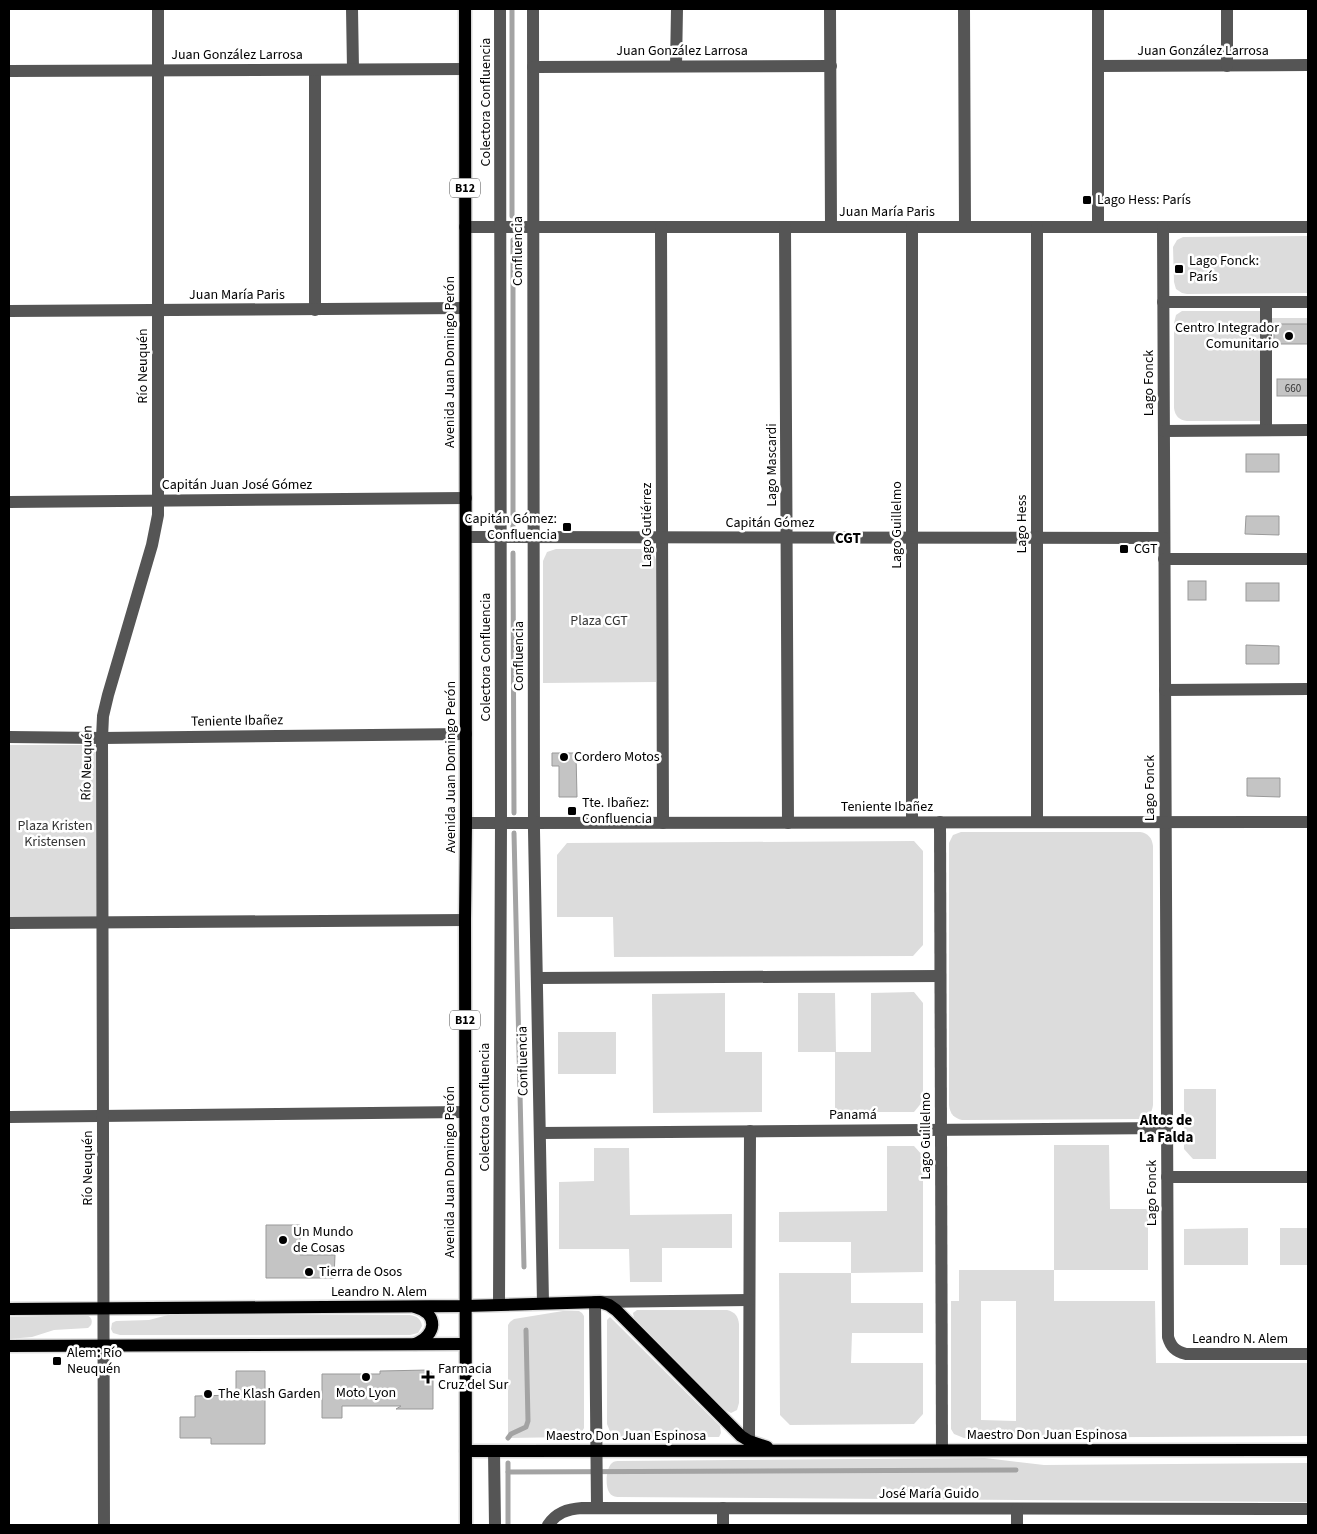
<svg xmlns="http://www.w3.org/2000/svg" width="1317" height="1534" font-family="'Source Sans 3',sans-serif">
  <rect width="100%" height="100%" fill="#fff"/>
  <!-- green -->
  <g fill="#dcdcdc" fill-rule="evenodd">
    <path d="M1308,236V293L1187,294L1182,293L1176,289L1174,282L1173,247L1177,240L1183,237Z"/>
    <path d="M1182,311H1262V421H1187C1179,420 1175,416 1174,408V323L1176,315Z"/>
    <rect x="1270" y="318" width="38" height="6"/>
    <path d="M556,549H644C651,550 654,553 656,560V682L543,683V561L547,552Z"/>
    <path d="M9,745H101L102,922H9Z"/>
    <path d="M961,832H1140C1148,833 1152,838 1153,846V1105C1152,1113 1148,1118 1140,1119L962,1120C954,1118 950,1114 949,1105V843L953,835Z"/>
    <path d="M914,841L923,851V945L913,956L614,957L613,917H557V855L567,843Z"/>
    <path d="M914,992L923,1003V1101L914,1112H835V1052H798V993H835L836,1052H871V993Z"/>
    <path d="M725,993V1052H762V1112L653,1113L652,994Z"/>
    <rect x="558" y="1032" width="58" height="42"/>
    <path d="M1184,1089H1216V1159H1193L1184,1149Z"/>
    <path d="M1054,1145H1109L1110,1209H1148V1270H1054V1301H1155L1156,1363H1308V1436L964,1438L954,1434L951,1429V1301H959V1270H1054ZM981,1301H1016V1421L981,1420Z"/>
    <path d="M887,1146H914L923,1156V1272L851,1273V1303H923V1333H852L851,1363H923V1414L914,1424L790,1425L780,1415L779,1273H851V1242H779V1212L887,1211Z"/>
    <path d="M594,1148H629L630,1215L732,1214V1248H662V1282H630L629,1249H559V1182L594,1181Z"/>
    <path d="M1248,1228V1265H1184V1229Z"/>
    <rect x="1280" y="1228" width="28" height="37"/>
    <path d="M637,1310H727C735,1312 738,1316 739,1324V1403L737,1410L731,1413L725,1410L634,1318L633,1313Z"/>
    <path d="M563,1311H579L582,1313L584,1316V1428L580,1435L572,1437L508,1438V1325L510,1322L514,1319Z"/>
    <path d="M85,1315C91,1316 93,1320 91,1325L88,1328L54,1330L32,1337L9,1339V1317Z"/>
    <path d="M168,1315H410C417,1316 421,1319 422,1326L418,1333L410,1335H120L113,1333L111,1329L112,1323L116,1321L149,1320Z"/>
    <path d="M610,1317L720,1426L721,1433L719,1437H619L611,1434L607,1424V1320Z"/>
    <path d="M985,1458L1044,1465L1308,1463V1502L619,1497C615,1497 611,1496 609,1492C605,1485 606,1468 612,1463C614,1461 617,1461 620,1461Z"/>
  </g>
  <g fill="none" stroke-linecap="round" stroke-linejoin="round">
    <!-- stream -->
    <g stroke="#a3a3a3" stroke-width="5">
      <path d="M512,9V216"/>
      <path d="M513,240V527"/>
      <path d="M513,553L514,813"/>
      <path d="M514,833L524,1267"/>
      <path d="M508,1438L511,1434L526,1427L528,1421L526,1330"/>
      <path d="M508,1463V1525"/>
      <path d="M508,1472L1016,1470"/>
    </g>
  </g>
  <!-- building -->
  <g fill="#c4c4c4" stroke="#999">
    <rect x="1274" y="324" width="34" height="20"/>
    <rect x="1277" y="379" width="31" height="17"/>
    <rect x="1246" y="454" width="33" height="18"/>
    <path d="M1246,516H1279V535L1245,534Z"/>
    <rect x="1188" y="581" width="18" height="19"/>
    <rect x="1246" y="583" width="33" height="18"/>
    <path d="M1246,645L1279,646V664H1246Z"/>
    <path d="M552,753H576L577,797H559V766H552Z"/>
    <path d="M1247,778H1280V797L1247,796Z"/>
    <path d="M266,1225H300V1255H335L334,1278H266Z"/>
    <path d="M429,1370L433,1375V1409H396L401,1406H342V1418H322V1374H380V1371Z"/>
    <path d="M236,1371H265V1444H211V1438H180V1417H195V1396L236,1395Z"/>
  </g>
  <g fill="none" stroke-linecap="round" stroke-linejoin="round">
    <defs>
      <g id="major">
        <path d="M465,9L466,823L465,920L466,1525"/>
        <path d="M9,1309L465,1306L600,1302L609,1305L616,1310L741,1436L749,1441L767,1447"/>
        <path d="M415,1344C437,1335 439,1314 415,1307"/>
        <path d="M9,1346L465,1344"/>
        <path d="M466,1451L1308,1450"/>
      </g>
    </defs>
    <!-- major casing -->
    <use href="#major" stroke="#dbdbdb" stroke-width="15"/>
    <!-- minor -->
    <g stroke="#555" stroke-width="12">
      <path d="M352,9L353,69"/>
      <path d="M533,9L534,831L543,1303"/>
      <path d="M830,9L831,227"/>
      <path d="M964,9L965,227"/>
      <path d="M1098,9V227"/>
      <path d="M676,66L677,9"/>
      <path d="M1098,66L1308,65"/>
      <path d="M1227,66V9"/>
      <path d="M533,67L831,66"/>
      <path d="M315,70V310"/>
      <path d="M9,71L465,69"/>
      <path d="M465,227H1308"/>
      <path d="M661,227L663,823"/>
      <path d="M785,227L788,823"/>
      <path d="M912,227V822"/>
      <path d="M1037,227V822"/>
      <path d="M1163,227L1168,1337C1171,1347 1175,1351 1186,1354H1308"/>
      <path d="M1163,302H1308"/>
      <path d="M1266,302V430"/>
      <path d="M9,311L465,308"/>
      <path d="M1164,431L1308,430"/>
      <path d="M9,502L466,498"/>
      <path d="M466,537L1164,538"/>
      <path d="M1164,559H1308"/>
      <path d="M1165,690L1308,689"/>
      <path d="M9,737L102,738L466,734"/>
      <path d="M940,822L942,1450"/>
      <path d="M466,823L1308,822"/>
      <path d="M9,923L465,920"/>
      <path d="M537,978L940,976"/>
      <path d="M9,1117L465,1112"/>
      <path d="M540,1133L1167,1128"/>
      <path d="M1167,1177H1308"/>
      <path d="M499,1305L501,823L500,9"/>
      <path d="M749,1441L750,1131"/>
      <path d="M494,1451L495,1525"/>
      <path d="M597,1508L595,1302L749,1300"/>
      <path d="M104,1525L102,738L103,716L108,695L152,545L158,515V9"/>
      <path d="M548,1525C556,1513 567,1509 582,1508L1308,1509"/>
      <path d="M723,1525V1508"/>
      <path d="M1017,1525V1509"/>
    </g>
    <!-- major -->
    <use href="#major" stroke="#000" stroke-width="12"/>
  </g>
  <!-- markers -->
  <g fill="#000" stroke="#fff" stroke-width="2">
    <rect x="1082" y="195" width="10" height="10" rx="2.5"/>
    <rect x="1174" y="264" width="10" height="10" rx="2.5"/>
    <circle cx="1289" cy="336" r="5"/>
    <rect x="562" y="522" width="10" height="10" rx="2.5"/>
    <rect x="1119" y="544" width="10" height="10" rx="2.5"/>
    <circle cx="564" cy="757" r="5"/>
    <rect x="567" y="806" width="10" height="10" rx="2.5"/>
    <circle cx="283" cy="1240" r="5"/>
    <circle cx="309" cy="1272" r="5"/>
    <rect x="52" y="1356" width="10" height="10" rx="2.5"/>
    <circle cx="366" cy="1377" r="5"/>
    <path d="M425.5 1369.5h5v5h5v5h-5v5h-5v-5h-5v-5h5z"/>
    <circle cx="208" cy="1394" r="5"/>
  </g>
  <g text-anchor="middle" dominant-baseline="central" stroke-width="5" stroke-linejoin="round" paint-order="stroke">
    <!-- number labels -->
    <g font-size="11" fill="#313131">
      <text x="1293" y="388">660</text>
    </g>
    <!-- shield labels -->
    <g fill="#fff" stroke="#4c4c4c" stroke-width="1">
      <rect x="450" y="178.5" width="30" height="19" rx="4"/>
      <rect x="450" y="1010.5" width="30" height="19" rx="4"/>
    </g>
    <g font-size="12" font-weight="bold" fill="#000">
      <text x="465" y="188">B12</text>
      <text x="465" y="1020">B12</text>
    </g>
    <!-- street labels -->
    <g font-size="14" fill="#000" stroke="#fff">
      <text x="682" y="51">Juan González Larrosa</text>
      <text x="1203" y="51">Juan González Larrosa</text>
      <text x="237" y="55">Juan González Larrosa</text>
      <text transform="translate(486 102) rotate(-90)">Colectora Confluencia</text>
      <text x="887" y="212">Juan María Paris</text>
      <text transform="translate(518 251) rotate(-90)">Confluencia</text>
      <text x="237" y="295">Juan María Paris</text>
      <text transform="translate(450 362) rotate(-90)">Avenida Juan Domingo Perón</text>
      <text transform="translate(143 366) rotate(-90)">Río Neuquén</text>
      <text transform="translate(1149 383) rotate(-90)">Lago Fonck</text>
      <text transform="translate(772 465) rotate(-90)">Lago Mascardi</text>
      <text x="237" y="485">Capitán Juan José Gómez</text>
      <text x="770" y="523">Capitán Gómez</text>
      <text transform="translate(1022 524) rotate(-90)">Lago Hess</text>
      <text transform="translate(647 525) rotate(-90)">Lago Gutiérrez</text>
      <text transform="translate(897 525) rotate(-90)">Lago Guillelmo</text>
      <text transform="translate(519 656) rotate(-90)">Confluencia</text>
      <text transform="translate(486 657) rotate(-90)">Colectora Confluencia</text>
      <text transform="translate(237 721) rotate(-1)">Teniente Ibañez</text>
      <text transform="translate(87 763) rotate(-89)">Río Neuquén</text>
      <text transform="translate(451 767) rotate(-90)">Avenida Juan Domingo Perón</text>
      <text transform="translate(1150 788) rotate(-90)">Lago Fonck</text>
      <text x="887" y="807">Teniente Ibañez</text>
      <text transform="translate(523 1061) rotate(-91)">Confluencia</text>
      <text transform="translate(485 1107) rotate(-90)">Colectora Confluencia</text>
      <text x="853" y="1115">Panamá</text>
      <text transform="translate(926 1136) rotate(-90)">Lago Guillelmo</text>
      <text transform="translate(88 1168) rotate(-90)">Río Neuquén</text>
      <text transform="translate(450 1172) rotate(-90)">Avenida Juan Domingo Perón</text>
      <text transform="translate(1152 1193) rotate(-90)">Lago Fonck</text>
      <text x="379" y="1292">Leandro N. Alem</text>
      <text x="1240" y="1339">Leandro N. Alem</text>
      <text x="1047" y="1435">Maestro Don Juan Espinosa</text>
      <text x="626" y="1436">Maestro Don Juan Espinosa</text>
      <text x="929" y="1494">José María Guido</text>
    </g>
    <!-- poi labels -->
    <g font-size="14" fill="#000" stroke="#fff" text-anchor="start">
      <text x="1097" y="200">Lago Hess: París</text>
      <text x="1189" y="261">Lago Fonck:<tspan x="1189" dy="16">París</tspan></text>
      <text x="1279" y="328" text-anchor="end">Centro Integrador<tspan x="1279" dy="16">Comunitario</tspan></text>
      <text x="557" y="519" text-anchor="end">Capitán Gómez:<tspan x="557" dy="16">Confluencia</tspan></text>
      <text x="1134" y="549">CGT</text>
      <text x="574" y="757">Cordero Motos</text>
      <text x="582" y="803">Tte. Ibañez:<tspan x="582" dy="16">Confluencia</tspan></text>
      <text x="293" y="1232">Un Mundo<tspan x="293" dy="16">de Cosas</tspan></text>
      <text x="319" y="1272">Tierra de Osos</text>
      <text x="67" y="1353">Alem: Río<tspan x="67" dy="16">Neuquén</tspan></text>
      <text x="438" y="1369">Farmacia<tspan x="438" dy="16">Cruz del Sur</tspan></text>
      <text x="366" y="1393" text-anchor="middle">Moto Lyon</text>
      <text x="218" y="1394">The Klash Garden</text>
    </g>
    <!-- park labels -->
    <g font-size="14" fill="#333" stroke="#fff">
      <text x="599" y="621">Plaza CGT</text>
      <text x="55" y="826">Plaza Kristen<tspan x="55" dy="16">Kristensen</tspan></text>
    </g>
    <!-- neighbourhood labels -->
    <g font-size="15" font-weight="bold" fill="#000" stroke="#fff">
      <text x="848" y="538">CGT</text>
      <text x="1166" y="1120">Altos de<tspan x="1166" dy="17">La Falda</tspan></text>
    </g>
  </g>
  <!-- border -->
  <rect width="1317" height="1534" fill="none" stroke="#000000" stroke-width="20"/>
</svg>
